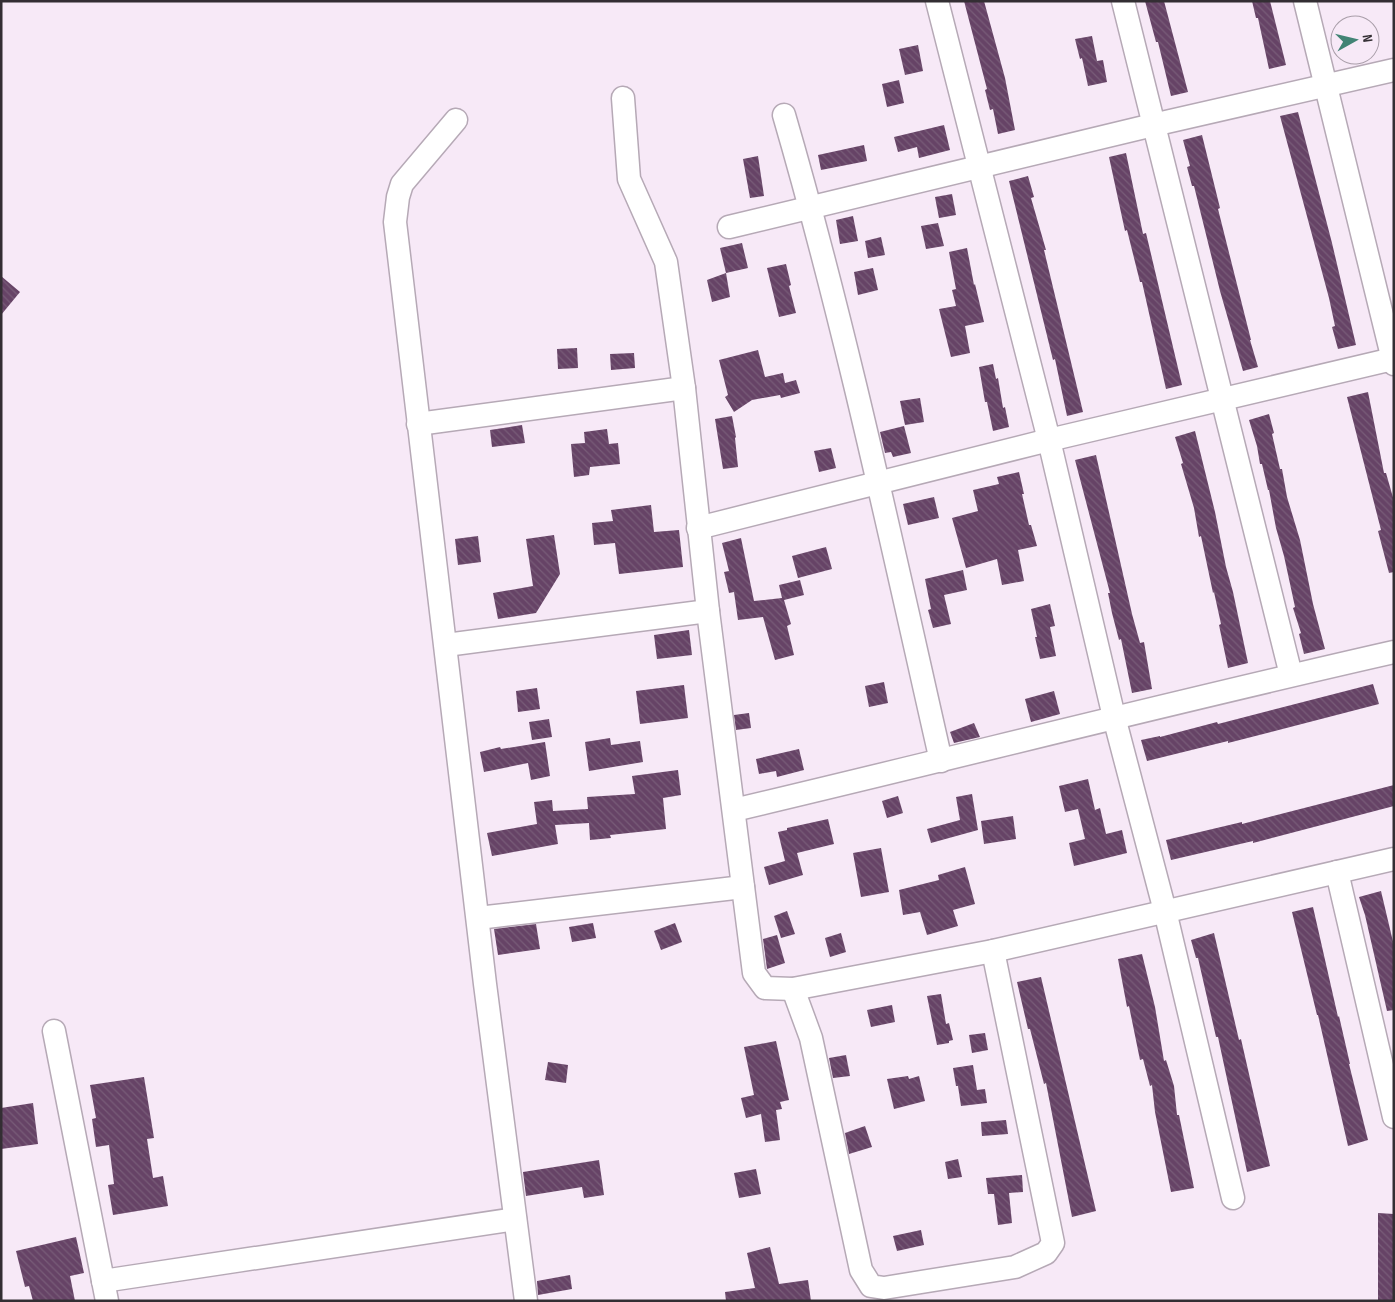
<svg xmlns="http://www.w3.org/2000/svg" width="1395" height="1302" font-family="'Sofia Sans Condensed',sans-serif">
  <defs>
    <pattern id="building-back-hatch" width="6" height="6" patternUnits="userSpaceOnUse" patternTransform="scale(1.25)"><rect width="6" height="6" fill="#664366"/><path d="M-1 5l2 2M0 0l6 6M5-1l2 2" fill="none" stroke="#785c78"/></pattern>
  </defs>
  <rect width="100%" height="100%" fill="#f7e9f7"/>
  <!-- building -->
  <g fill="url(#building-back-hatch)">
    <path d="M964,1H984L1005,78L1015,130L998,134L993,109L990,110L985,90L987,89Z"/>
    <path d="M1145,1H1164L1188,92L1171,96L1158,42H1156Z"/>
    <path d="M1252,1H1270L1286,65L1269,69L1258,18H1256Z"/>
    <path d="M1092,36L1097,61L1103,60L1107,82L1088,86L1082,58L1080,59L1075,39Z"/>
    <path d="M918,45L923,71L905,75L899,49Z"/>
    <path d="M899,80L904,103L887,107L882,84Z"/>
    <path d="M1298,112L1332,243L1356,345L1338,349L1332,327L1335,326L1329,298L1280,116Z"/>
    <path d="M944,125L950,150L919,158L917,147L898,152L894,137Z"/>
    <path d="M1202,135L1220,208L1218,209L1251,340H1250L1258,367L1243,371L1220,291L1194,186H1192L1187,167L1190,166L1183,140Z"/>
    <path d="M864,145L867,161L821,170L818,155Z"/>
    <path d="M1126,153L1143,234L1146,233L1182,385L1166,389L1142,282H1140L1127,230L1125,231L1109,157Z"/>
    <path d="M758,156L764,196L750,198L743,159Z"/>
    <path d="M1028,176L1034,197L1031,198L1046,250H1044L1083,412L1067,416L1055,359L1053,360L1009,181Z"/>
    <path d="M952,194L956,215L939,218L935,197Z"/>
    <path d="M853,216L858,241L840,244L836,220Z"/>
    <path d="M938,223L944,246L926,249L921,226Z"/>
    <path d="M881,237L885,255L868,258L865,241Z"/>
    <path d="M742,243L748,268L726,273L720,248Z"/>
    <path d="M967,248L974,285L975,284L984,322L965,326L970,353L951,357L939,309L956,306L952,290L956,289L949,252Z"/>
    <path d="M786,264L791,285L789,286L796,313L779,317L767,268Z"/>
    <path d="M873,268L878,290L858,295L854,272Z"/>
    <path d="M726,273L730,297L712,302L707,280Z"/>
    <path d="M1,276L20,292L1,315Z"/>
    <path d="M577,348L578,368L558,369L557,349Z"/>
    <path d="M758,350L765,377L783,373L785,383L796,380L800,393L781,398L780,395L752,400L734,412L725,397L728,395L719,360Z"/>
    <path d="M634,353L635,368L611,370L610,354Z"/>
    <path d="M993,364L996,379L998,378L1003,408L1005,407L1009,427L993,431L987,402H985L979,367Z"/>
    <path d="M1368,392L1384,473H1386L1394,501V572L1389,573L1378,531L1381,530L1347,397Z"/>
    <path d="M920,398L924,422L905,425L900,401Z"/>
    <path d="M1269,414L1274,433L1272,434L1280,469H1282L1287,497L1300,540L1313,604L1325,649L1304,654L1299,634L1301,633L1293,608L1295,607L1284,556L1276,528L1269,490H1268L1262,464H1260L1257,446L1249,420Z"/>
    <path d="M732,416L736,437L735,438L738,467L723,469L715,419Z"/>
    <path d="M522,425L525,443L492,447L490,430Z"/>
    <path d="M904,426L911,453L893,457L891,452L885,453L880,432Z"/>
    <path d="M607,429L609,444L618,443L620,464L590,467L589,475L574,477L571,444L585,443L584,432Z"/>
    <path d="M1195,431L1215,512L1226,567L1233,592L1248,663L1228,668L1219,625L1221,624L1214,592L1213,593L1201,536L1199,537L1194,508L1181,464L1183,463L1175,437Z"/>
    <path d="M831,448L836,468L819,472L814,451Z"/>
    <path d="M1096,455L1132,614L1140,643L1144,642L1152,689L1132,693L1121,639L1119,640L1112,613L1108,593H1110L1075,460Z"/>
    <path d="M1019,472L1024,494H1022L1029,525H1031L1037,546L1018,550L1024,581L1002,585L997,559L966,568L952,518L978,511L973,490L999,484L997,477Z"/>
    <path d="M934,497L939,518L908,525L903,504Z"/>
    <path d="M651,505L654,532L679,530L683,567L619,574L615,543L594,545L592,523L613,521L611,510Z"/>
    <path d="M554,535L560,574L536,613L498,619L493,593L533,586L526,539Z"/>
    <path d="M478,536L481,562L458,565L455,539Z"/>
    <path d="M741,538L754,601L782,598L779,585L800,580L804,595L784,600L791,624L787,626L794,655L775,660L763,617L738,620L734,592L729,593L724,572L729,571L722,543Z"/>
    <path d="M826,547L832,569L798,578L792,556Z"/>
    <path d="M963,570L967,590L944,595L951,624L933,628L928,610L931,609L925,579Z"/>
    <path d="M1050,604L1055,626L1050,627L1056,656L1040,659L1035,637H1037L1031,609Z"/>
    <path d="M689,630L692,655L657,659L654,635Z"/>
    <path d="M884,682L888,703L869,707L865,686Z"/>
    <path d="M1373,684L1379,704L1228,743V741L1147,761L1141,740L1160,736V737L1217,722L1218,724Z"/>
    <path d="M684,685L688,718L640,724L636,691Z"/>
    <path d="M537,688L540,709L518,712L516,691Z"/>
    <path d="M1054,691L1060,714L1031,722L1025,699Z"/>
    <path d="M749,713L751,728L736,730L734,715Z"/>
    <path d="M549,719L552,737L532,740L529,722Z"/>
    <path d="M974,723L980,737L954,743L950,732Z"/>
    <path d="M610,738L611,745L640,741L643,762L589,771L585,742Z"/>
    <path d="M545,742L550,776L531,780L528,763L484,772L480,752L500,747L501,749Z"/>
    <path d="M799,749L804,770L777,777L776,771L759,774L756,759Z"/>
    <path d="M678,770L681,795L663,798L666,829L610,835L611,838L590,840L589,823L555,825L558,844L492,856L487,833L537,824L534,802L552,800L553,811L588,809L587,797L635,794L632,776Z"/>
    <path d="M1088,779L1095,810L1100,808L1106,834L1122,830L1127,853L1074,866L1069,843L1085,839L1078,809L1065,812L1059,786Z"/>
    <path d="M1394,785V806L1253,843V841L1171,860L1166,840L1242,822V824Z"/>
    <path d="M972,794L978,830L931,843L927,829L960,820L956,797Z"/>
    <path d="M898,796L903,813L887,818L882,801Z"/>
    <path d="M1013,816L1016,839L984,844L981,821Z"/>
    <path d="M828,819L834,844L797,853L803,875L769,885L764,867L785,861L778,832L787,830V828Z"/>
    <path d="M881,848L889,892L861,897L853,853Z"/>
    <path d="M965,867L975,904L953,910L958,926L927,935L920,912L903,915L899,890L939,880L938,875Z"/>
    <path d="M1381,891L1394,946V1010L1387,1011L1365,915L1359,897Z"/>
    <path d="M1313,907L1338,1017L1339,1016L1350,1064H1349L1368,1140L1348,1146L1318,1015H1317L1292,912Z"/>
    <path d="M787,911L795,934L781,938L774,916Z"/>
    <path d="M593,923L596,938L572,942L569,927Z"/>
    <path d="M675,923L682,942L661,950L654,931Z"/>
    <path d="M536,924L540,949L498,955L494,929Z"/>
    <path d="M841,933L846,952L830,957L825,938Z"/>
    <path d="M1214,933L1239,1040L1241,1039L1270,1166L1247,1172L1218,1037H1216L1198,958H1196L1191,940Z"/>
    <path d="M777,935L785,963L767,969L763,939Z"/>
    <path d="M1142,954L1155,1007L1164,1061L1166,1060L1174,1086L1177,1115H1179L1194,1188L1171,1192L1155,1112L1152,1085L1150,1086L1143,1059L1140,1060L1129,1006L1127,1007L1118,959Z"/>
    <path d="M1041,977L1096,1211L1072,1217L1046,1083L1044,1084L1030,1029H1028L1017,982Z"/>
    <path d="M941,994L946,1024L949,1023L953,1040L949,1041V1043L937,1045L927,996Z"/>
    <path d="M892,1005L895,1022L871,1027L867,1010Z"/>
    <path d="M985,1033L988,1050L972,1053L969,1035Z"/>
    <path d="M776,1041L789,1100L780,1102L782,1109L776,1110L780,1140L765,1142L761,1114L746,1118L741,1098L754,1095L744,1047Z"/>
    <path d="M846,1055L850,1076L833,1078L829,1058Z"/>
    <path d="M548,1062L568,1065L566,1083L545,1080Z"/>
    <path d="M973,1065L977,1090L985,1089L987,1103L961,1106L958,1086H956L953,1068Z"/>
    <path d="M908,1076L909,1079L919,1076L925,1101L894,1109L887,1079Z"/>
    <path d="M144,1077L154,1138L147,1139L153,1178L163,1176L168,1206L113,1215L108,1185L114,1184L109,1145L96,1147L92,1119L96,1118L90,1085Z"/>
    <path d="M33,1103L38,1144L1,1149V1108Z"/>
    <path d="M1006,1120L1008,1134L982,1136L981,1122Z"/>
    <path d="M865,1126L872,1147L849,1154L845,1133Z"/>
    <path d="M958,1159L962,1177L948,1179L945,1162Z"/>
    <path d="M599,1160L604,1195L584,1198L582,1187L526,1196L523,1172Z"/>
    <path d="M756,1169L761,1194L739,1198L734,1173Z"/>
    <path d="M1022,1175L1023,1192L1009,1193L1012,1223L998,1225L994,1194H988L986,1178Z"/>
    <path d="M1378,1213L1394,1214V1301H1378Z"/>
    <path d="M921,1230L924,1245L897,1251L893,1236Z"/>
    <path d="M76,1237L84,1273L70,1276L75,1301H33L29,1286L25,1287L16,1251Z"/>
    <path d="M770,1247L779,1284L808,1280L811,1301H726L725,1292L755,1288L747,1253Z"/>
    <path d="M570,1275L572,1289L538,1295L537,1281Z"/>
  </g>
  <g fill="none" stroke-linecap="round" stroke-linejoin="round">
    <defs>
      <g id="minor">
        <path d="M937,1L1049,440L1114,717L1165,911L1233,1198"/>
        <path d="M1123,1L1291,675"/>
        <path d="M1305,1L1394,364"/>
        <path d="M623,98L629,179L666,262L684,388L708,611L754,973L765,988L793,989L993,951L1394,859"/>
        <path d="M784,115C846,328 892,545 941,761"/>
        <path d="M456,120L402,184L398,197L395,222L485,984L526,1301"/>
        <path d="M729,227L1153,125L1394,70"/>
        <path d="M418,424L684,388"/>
        <path d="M698,528L1049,440L1393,359"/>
        <path d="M446,645L708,611"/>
        <path d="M734,810C954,758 1173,702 1394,652"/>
        <path d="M1337,872L1394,1117"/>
        <path d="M478,918L743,887"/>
        <path d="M793,989L811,1038L861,1270L871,1286L884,1288L1015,1267L1046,1253L1053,1243L993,951"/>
        <path d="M54,1031L107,1301"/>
        <path d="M103,1281L515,1219"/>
      </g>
    </defs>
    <!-- minor casing -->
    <use href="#minor" stroke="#b6a9b6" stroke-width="25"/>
    <!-- minor -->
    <use href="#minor" stroke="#fff" stroke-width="22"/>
  </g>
  <!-- border -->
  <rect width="1395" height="1302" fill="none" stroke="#332e33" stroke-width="5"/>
  <!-- north arrow -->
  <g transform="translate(1355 40) rotate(82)"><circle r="24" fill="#f7e9f7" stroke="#a99ea9"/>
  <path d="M0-4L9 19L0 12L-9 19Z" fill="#428475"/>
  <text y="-8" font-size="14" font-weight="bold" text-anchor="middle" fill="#332e33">N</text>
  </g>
</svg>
